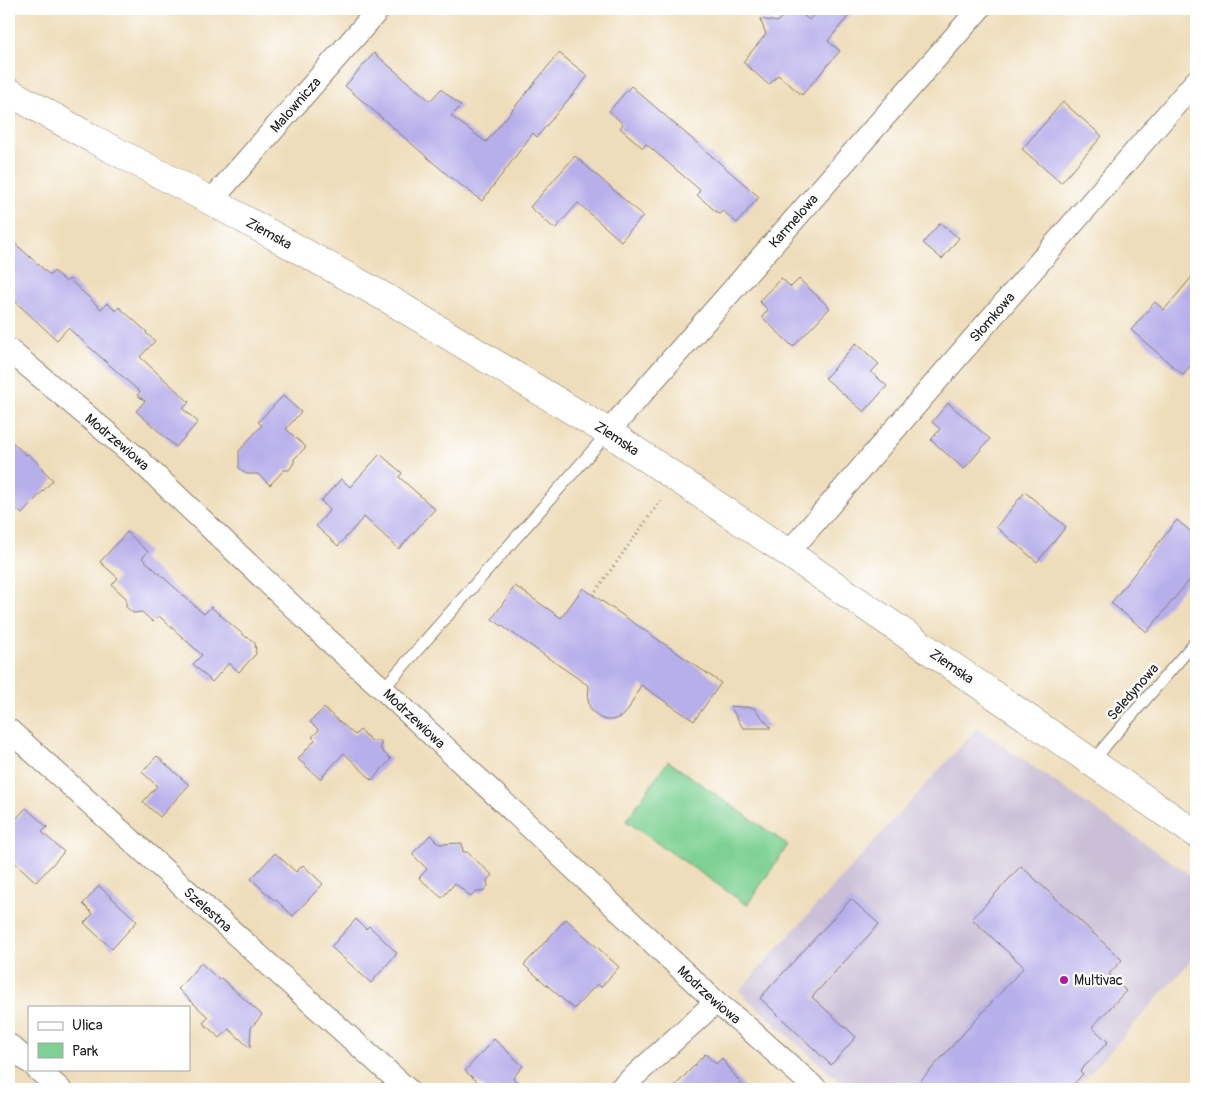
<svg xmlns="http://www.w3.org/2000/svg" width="1205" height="1098" font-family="Pangolin,sans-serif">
  <rect width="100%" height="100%" fill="#fff"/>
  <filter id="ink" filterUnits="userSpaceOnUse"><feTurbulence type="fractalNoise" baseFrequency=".02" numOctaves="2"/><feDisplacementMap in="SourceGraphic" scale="10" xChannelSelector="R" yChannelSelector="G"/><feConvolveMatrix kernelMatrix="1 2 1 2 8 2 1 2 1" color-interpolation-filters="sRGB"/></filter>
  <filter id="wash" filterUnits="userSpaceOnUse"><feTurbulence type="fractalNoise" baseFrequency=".0096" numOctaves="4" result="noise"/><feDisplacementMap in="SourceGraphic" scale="20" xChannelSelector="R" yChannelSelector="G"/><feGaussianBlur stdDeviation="1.12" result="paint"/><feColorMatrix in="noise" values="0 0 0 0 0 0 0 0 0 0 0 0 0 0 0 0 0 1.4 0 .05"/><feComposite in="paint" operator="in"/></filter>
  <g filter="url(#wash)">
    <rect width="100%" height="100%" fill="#eeddba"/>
    <!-- industrial -->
    <path fill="#cabfd6" d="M977,728L1196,879V955L1076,1089H847L739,991Z"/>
    <!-- green -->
    <path fill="#7ed193" stroke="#4d7658" d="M668,761L788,845L747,905L626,821Z"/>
    <g id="blocks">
      <!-- building -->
      <g fill="#b7afea">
        <path d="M789,9H796L809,20L819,9H854L828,41L840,51L802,95L778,75L769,85L743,62L766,34L760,19L777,22Z"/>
        <path d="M374,53L430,101L441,89L461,106L451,116L486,142L559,53L588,76L537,137L533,133L482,201L450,177L345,86Z"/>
        <path d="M631,86L759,197L737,223L723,211L719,214L697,195L700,190L646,144L643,148L620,128L623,124L609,111Z"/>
        <path d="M1063,102L1102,136L1061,183L1022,149Z"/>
        <path d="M575,156L643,216L621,241L578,203L555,229L530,207Z"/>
        <path d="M940,223L959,238L942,259L923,243Z"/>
        <path d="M9,238L50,275L54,271L66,282L69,279L101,309L107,303L116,311L119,307L147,332L146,333L155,341L140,357L189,402L183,409L198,422L176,447L136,411L145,401L137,395L140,392L68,328L57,340L9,296Z"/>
        <path d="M1196,272V359L1183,375L1131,330L1155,302L1164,310Z"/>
        <path d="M781,278L791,287L799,279L830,308L793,347L762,317L768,310L759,301Z"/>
        <path d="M856,343L879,364L871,372L887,386L864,412L825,378Z"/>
        <path d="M283,396L301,412L286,429L306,447L294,459V463L289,470H284L270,485L258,474H246L239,468V451L262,425L258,422Z"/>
        <path d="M948,403L990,439L964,469L931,440L940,429L932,422Z"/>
        <path d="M9,439L26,455L28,454L43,468L42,469L53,480L22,514L9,502Z"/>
        <path d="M380,454L402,473L399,477L435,509L399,549L364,517L338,546L316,526L330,510L321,501L341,479L350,487Z"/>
        <path d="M1025,492L1066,527L1037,562L996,527Z"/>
        <path d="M1177,520L1196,536V572L1147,632L1111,603Z"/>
        <path d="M127,532L148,552L142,558L204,614L211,607L246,637L249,638L255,643L256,654L239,672L229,663L212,682L193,664L202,655L159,616L153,622L142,612L133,613L126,607V598L112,585L118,578L100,562Z"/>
        <path d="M515,586L561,618L583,588L721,683L694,721L641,685L628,710L624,715L618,718L612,720H606L600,718L591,710L589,705L588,699L589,686L492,619Z"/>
        <path d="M730,706L754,708L771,728H743Z"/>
        <path d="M324,708L355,735L360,730L372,741H381V750L391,759L372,780L344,753L320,779L298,759L315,740L312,737L319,730L310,722Z"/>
        <path d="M157,756L189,785L160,817L143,802L157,786L142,772Z"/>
        <path d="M26,808L47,827L42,832L64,852L36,882L9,857V826Z"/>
        <path d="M430,835L439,844L462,843L463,852H467L492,875L487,880L488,886L482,892H476L471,897L455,883L442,898L419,878L427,869L412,854Z"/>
        <path d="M275,853L296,872L303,865L323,884L293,916L276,900L275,901L251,879Z"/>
        <path d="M1021,866L1122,960L1109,974L1126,991L1092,1027L1108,1042L1080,1071L1083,1074L1069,1089H913L1024,967L972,919Z"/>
        <path d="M99,886L137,921L112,949L84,923L93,914L83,904Z"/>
        <path d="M851,899L879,924L812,997L856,1037L831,1065L760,998Z"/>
        <path d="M356,919L366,929L369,926L397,953L371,983L331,947Z"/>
        <path d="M566,919L619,967L601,987L597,984L574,1009L524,965Z"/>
        <path d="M201,963L219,980L221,978L262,1015L251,1028L250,1048L229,1029L220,1038L203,1023L208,1017L178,989Z"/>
        <path d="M494,1039L523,1066L513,1078L525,1089H486L465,1071Z"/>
        <path d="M705,1054L716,1064L722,1058L745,1089H672Z"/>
      </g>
    </g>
  </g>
  <g filter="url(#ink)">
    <use href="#blocks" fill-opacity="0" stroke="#857c6b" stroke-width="1"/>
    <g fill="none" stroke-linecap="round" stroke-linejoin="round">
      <defs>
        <g id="lane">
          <path d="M383,689L608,433"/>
          <path d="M1093,763L1106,745L1196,641"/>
        </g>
        <g id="street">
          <path id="s1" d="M211,201L379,9"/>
          <path id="s2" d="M9,350L137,458L327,639L383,689L716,1002L748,1028L816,1089"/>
          <path id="s3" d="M608,432L979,9"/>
          <path id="s4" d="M788,553L1196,81"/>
          <path id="s5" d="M9,730L407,1089"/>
          <path d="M9,1045L29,1062"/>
          <path d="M37,1069L60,1089"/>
          <path d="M620,1089L716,1002"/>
        </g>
        <g id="secondary">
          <path id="s6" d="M9,92L93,139L211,201L390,300L608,432L788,553L1196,834"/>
        </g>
      </defs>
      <!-- lane casing -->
      <use href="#lane" stroke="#857c6b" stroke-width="13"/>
      <!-- street casing -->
      <use href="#street" stroke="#857c6b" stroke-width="24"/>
      <!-- secondary casing -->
      <use href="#secondary" stroke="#857c6b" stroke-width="29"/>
      <!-- path -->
      <path stroke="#857c6b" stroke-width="3" stroke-dasharray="1 4" stroke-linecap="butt" d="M593,595L661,500"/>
      <!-- lane -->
      <use href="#lane" stroke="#fff" stroke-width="11"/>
      <!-- street -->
      <use href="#street" stroke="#fff" stroke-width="22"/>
      <!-- secondary -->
      <use href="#secondary" stroke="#fff" stroke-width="28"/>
    </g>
  </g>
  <!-- markers -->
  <circle fill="#b5179e" stroke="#fff" stroke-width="2" cx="1064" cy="980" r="5"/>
  <g text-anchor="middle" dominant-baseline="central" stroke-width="4.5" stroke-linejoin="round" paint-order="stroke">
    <!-- street labels -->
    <g font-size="14" fill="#1c1c1c" stroke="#fff">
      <text stroke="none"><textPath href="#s1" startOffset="128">Malownicza</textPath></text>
      <text stroke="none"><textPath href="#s3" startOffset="281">Karmelowa</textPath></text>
      <text stroke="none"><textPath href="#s6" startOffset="296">Ziemska</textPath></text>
      <text stroke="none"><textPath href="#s4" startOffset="312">Słomkowa</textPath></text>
      <text stroke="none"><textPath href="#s6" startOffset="700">Ziemska</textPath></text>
      <text stroke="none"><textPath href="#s2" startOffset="142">Modrzewiowa</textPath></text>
      <text stroke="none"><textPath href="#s6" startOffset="1105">Ziemska</textPath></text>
      <text transform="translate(1133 692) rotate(-49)">Seledynowa</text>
      <text stroke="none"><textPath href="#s2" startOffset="548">Modrzewiowa</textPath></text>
      <text stroke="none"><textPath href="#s5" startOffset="268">Szelestna</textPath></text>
      <text stroke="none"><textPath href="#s2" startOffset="952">Modrzewiowa</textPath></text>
    </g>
    <!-- poi labels -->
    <g font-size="14" fill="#1c1c1c" stroke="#fff" text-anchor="start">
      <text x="1074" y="980">Multivac</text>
    </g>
  </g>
  <!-- margin -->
  <rect width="1205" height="1098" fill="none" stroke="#fff" stroke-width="30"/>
  <!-- legend -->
  <rect x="28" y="1006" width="162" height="65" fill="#ffffff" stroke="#a4a4a4"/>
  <rect x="38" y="1022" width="25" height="8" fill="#ffffff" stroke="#a4a4a4"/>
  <text x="72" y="1030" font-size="15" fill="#1c1c1c">Ulica</text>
  <rect x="38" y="1043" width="25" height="15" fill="#7ed193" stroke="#a4a4a4"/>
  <text x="72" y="1056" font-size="15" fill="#1c1c1c">Park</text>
</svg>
